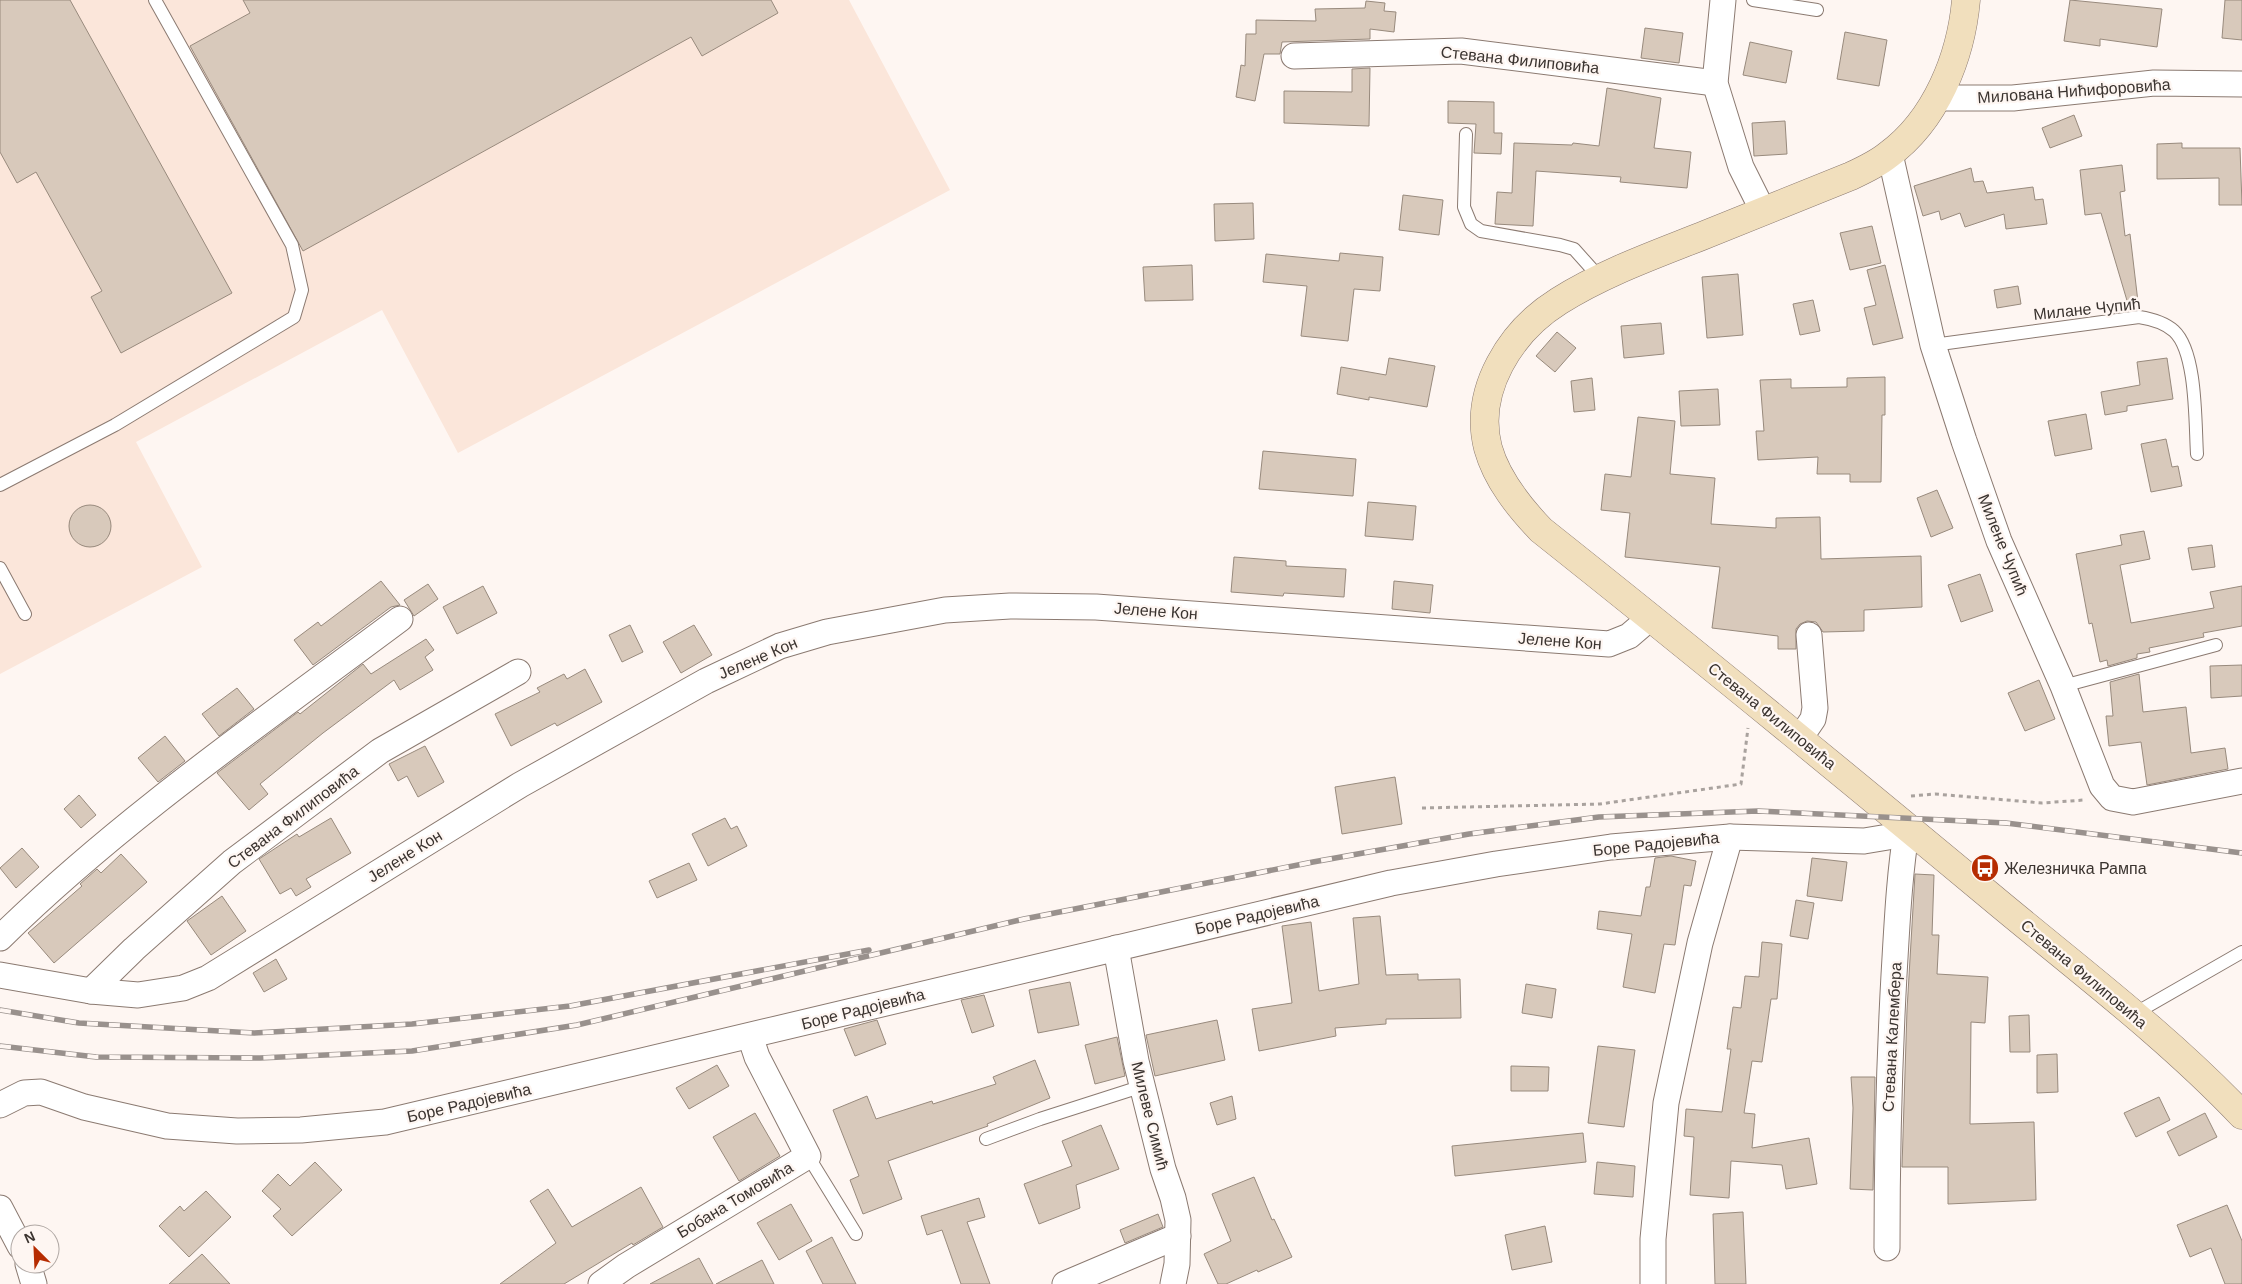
<svg xmlns="http://www.w3.org/2000/svg" width="2242" height="1284" font-family="Arial,sans-serif">
  <rect width="100%" height="100%" fill="#fef6f2"/>
  <!-- built -->
  <path fill="#fbe6da" d="M0,0H849L950,190L458,453L382,310L136,442L202,567L0,674Z"/>
  <!-- building -->
  <g fill="#d8c9bb" stroke="#988a7d">
    <path d="M0,0H70L232,293L121,353L91,297L102,291L36,172L17,183L0,152Z"/>
    <path d="M243,0H771L778,13L702,56L691,37L303,251L190,46L250,13Z"/>
    <path d="M2070,0L2162,9L2157,47L2100,39V46L2064,41Z"/>
    <path d="M2225,0H2242V40L2222,38Z"/>
    <path d="M1366,1L1385,3L1384,11L1396,12L1394,32L1370,29V39L1282,42L1280,54H1264L1255,101L1236,97L1241,65L1245,66L1246,34H1256V20L1316,21L1315,9L1365,8Z"/>
    <path d="M1645,28L1683,33L1679,63L1641,58Z"/>
    <path d="M1845,32L1887,40L1879,86L1837,79Z"/>
    <path d="M1750,42L1792,51L1786,83L1743,75Z"/>
    <path d="M1370,68L1369,126L1284,123V91L1352,92V69Z"/>
    <path d="M1607,88L1661,98L1654,148L1691,152L1687,188L1620,182L1621,177L1536,171L1533,226L1495,224L1497,192L1512,193L1514,143L1572,145L1573,143L1599,146Z"/>
    <path d="M1448,101L1494,102V133H1502L1501,154L1474,153L1476,124L1448,123Z"/>
    <path d="M2074,115L2082,136L2050,148L2042,128Z"/>
    <path d="M1785,121L1787,154L1754,156L1752,123Z"/>
    <path d="M2182,143V148H2240L2242,205H2219V178L2157,179V144Z"/>
    <path d="M2122,165L2125,191L2120,192L2125,236L2130,234L2138,302L2128,304L2101,213L2085,215L2080,170Z"/>
    <path d="M1971,168L1974,182L1983,181L1987,193L2033,187L2035,200L2043,199L2047,224L2006,229L2004,214L1965,227L1960,213L1941,220L1939,211L1923,216L1914,186Z"/>
    <path d="M1403,195L1443,200L1439,235L1399,230Z"/>
    <path d="M1253,203L1254,239L1215,241L1214,204Z"/>
    <path d="M1872,226L1881,263L1850,270L1840,233Z"/>
    <path d="M1340,253L1383,257L1380,291L1354,289L1348,341L1301,336L1307,286L1263,282L1266,254L1339,261Z"/>
    <path d="M1192,265L1193,300L1145,301L1143,267Z"/>
    <path d="M1885,265L1903,338L1873,345L1864,308L1876,305L1867,270Z"/>
    <path d="M1738,274L1743,335L1707,338L1702,277Z"/>
    <path d="M2018,286L2021,304L1997,308L1994,290Z"/>
    <path d="M1813,300L1820,331L1800,335L1793,304Z"/>
    <path d="M1661,323L1664,354L1624,358L1621,326Z"/>
    <path d="M1557,332L1576,348L1555,372L1536,356Z"/>
    <path d="M1389,358L1435,366L1427,407L1369,397V400L1337,394L1341,367L1386,375Z"/>
    <path d="M2167,358L2173,399L2127,406V411L2105,415L2101,392L2140,385L2137,362Z"/>
    <path d="M1885,377V415H1882L1881,482H1850V474H1817L1818,457L1758,460L1756,431H1764L1760,380L1791,379V388L1847,387V378Z"/>
    <path d="M1592,378L1595,410L1574,412L1571,381Z"/>
    <path d="M1718,389L1720,425L1681,426L1679,391Z"/>
    <path d="M2086,414L2092,449L2055,456L2048,421Z"/>
    <path d="M1638,417L1675,421L1670,474L1715,478L1711,524L1776,528V518L1820,517L1821,559L1921,556L1922,607L1864,610V631L1823,632L1816,622L1807,621L1800,624L1796,629V649H1778V636L1712,628L1720,567L1625,557L1630,513L1601,510L1605,474L1631,477Z"/>
    <path d="M2166,439L2172,467L2178,466L2182,486L2151,492L2141,444Z"/>
    <path d="M1263,451L1356,459L1353,496L1259,489Z"/>
    <path d="M1937,490L1953,528L1931,537L1917,498Z"/>
    <path d="M1368,502L1416,506L1413,540L1365,536Z"/>
    <circle cx="90" cy="526" r="21"/>
    <path d="M2144,531L2150,559L2120,565L2131,623L2214,608L2210,592L2242,586V626L2203,633L2204,637L2149,648L2150,652L2137,654V658L2108,666L2107,660L2100,662L2092,623L2089,624L2076,554L2122,545L2120,535Z"/>
    <path d="M2212,545L2215,567L2192,570L2188,548Z"/>
    <path d="M1234,557L1286,561V566L1346,569L1344,597L1284,593L1283,596L1231,592Z"/>
    <path d="M1980,574L1993,611L1961,622L1948,585Z"/>
    <path d="M381,581L400,605L391,607L313,665L294,640L318,622L321,626Z"/>
    <path d="M1394,581L1433,585L1430,613L1392,609Z"/>
    <path d="M428,584L438,599L414,616L404,600Z"/>
    <path d="M483,586L497,613L457,634L443,607Z"/>
    <path d="M630,625L643,652L622,662L609,635Z"/>
    <path d="M694,625L712,655L681,673L663,642Z"/>
    <path d="M426,639L434,650L425,657L433,670L400,690L394,680L323,733L260,784L268,794L249,810L217,773L298,712L300,714L363,664L371,674Z"/>
    <path d="M2242,665V696L2211,698L2210,666Z"/>
    <path d="M585,669L602,702L557,726L555,723L511,746L495,714L540,692L537,688L564,674L567,679Z"/>
    <path d="M2139,674L2143,712L2186,707L2191,753L2225,748L2228,769L2147,785L2141,742L2109,746L2106,716H2113L2110,682Z"/>
    <path d="M2039,680L2055,719L2025,731L2008,693Z"/>
    <path d="M237,688L254,709L219,736L202,714Z"/>
    <path d="M165,736L185,761L158,782L138,758Z"/>
    <path d="M425,746L444,782L418,797L407,776L398,781L389,764Z"/>
    <path d="M1395,777L1402,824L1342,834L1335,787Z"/>
    <path d="M79,795L96,815L81,828L64,809Z"/>
    <path d="M331,818L351,853L306,879L311,887L296,896L291,888L280,894L259,859L297,834L299,837Z"/>
    <path d="M725,818L731,829L737,826L747,846L708,866L692,834Z"/>
    <path d="M22,848L39,867L16,888L0,868Z"/>
    <path d="M121,854L147,882L54,963L28,933L82,886L80,884L97,869L101,873Z"/>
    <path d="M1671,856L1696,861L1691,886L1684,885L1675,945L1664,944L1655,993L1623,987L1632,934L1597,929L1599,911L1641,916L1646,887H1650L1655,858Z"/>
    <path d="M1812,858L1847,862L1842,901L1807,896Z"/>
    <path d="M689,863L697,880L657,898L649,881Z"/>
    <path d="M1915,874L1934,875L1932,935H1939L1937,974L1988,977L1985,1023L1971,1022L1970,1124L2034,1122L2036,1200L1948,1204V1167H1902L1907,1010Z"/>
    <path d="M222,896L246,931L211,955L187,921Z"/>
    <path d="M1796,900L1814,903L1808,939L1790,936Z"/>
    <path d="M1380,916L1386,975L1418,974V980L1460,979L1461,1018L1386,1019V1024L1335,1028L1336,1036L1259,1051L1252,1009L1292,1003L1282,926L1311,922L1319,991L1359,984L1353,918Z"/>
    <path d="M1762,942L1782,944L1777,999H1771L1762,1062L1752,1061L1744,1113L1755,1114L1752,1148L1809,1138L1817,1184L1786,1189L1782,1165L1731,1161L1729,1198L1690,1195L1694,1137L1684,1136L1686,1109L1722,1112L1731,1049H1727L1733,1007L1741,1008L1745,976L1759,977Z"/>
    <path d="M276,959L287,979L264,992L253,973Z"/>
    <path d="M1070,982L1079,1025L1038,1033L1029,990Z"/>
    <path d="M1526,984L1556,989L1552,1018L1522,1013Z"/>
    <path d="M984,995L994,1026L972,1033L961,1000Z"/>
    <path d="M2029,1015L2030,1052H2010L2009,1016Z"/>
    <path d="M877,1020L886,1044L855,1056L844,1029Z"/>
    <path d="M1217,1020L1225,1060L1155,1076L1146,1035Z"/>
    <path d="M1117,1037L1125,1076L1095,1084L1085,1045Z"/>
    <path d="M1598,1046L1635,1050L1624,1127L1588,1123Z"/>
    <path d="M2057,1054L2058,1092L2037,1093V1055Z"/>
    <path d="M1035,1060L1050,1098L987,1124L988,1126L888,1161L902,1199L863,1214L850,1180L859,1176L833,1110L867,1096L876,1119L932,1101L933,1104L996,1084L993,1077Z"/>
    <path d="M717,1065L729,1086L689,1109L676,1088Z"/>
    <path d="M1511,1066L1549,1067L1548,1091H1511Z"/>
    <path d="M1851,1077H1875L1873,1190L1850,1189L1853,1108Z"/>
    <path d="M1232,1096L1236,1119L1217,1125L1210,1103Z"/>
    <path d="M2159,1097L2170,1120L2136,1137L2124,1113Z"/>
    <path d="M755,1113L780,1156L739,1181L713,1137Z"/>
    <path d="M2205,1113L2217,1137L2179,1156L2167,1132Z"/>
    <path d="M1101,1125L1119,1169L1076,1185L1080,1208L1039,1224L1024,1184L1072,1166L1062,1141Z"/>
    <path d="M1583,1133L1586,1162L1455,1176L1452,1146Z"/>
    <path d="M315,1162L342,1190L292,1236L273,1216L281,1209L262,1191L278,1174L290,1186Z"/>
    <path d="M1597,1162L1635,1166L1633,1197L1594,1194Z"/>
    <path d="M1254,1177L1272,1220L1274,1219L1292,1257L1258,1272L1257,1270L1226,1284H1218L1204,1254L1231,1241L1212,1194Z"/>
    <path d="M641,1187L663,1227L633,1245L632,1243L564,1284H500L556,1243L530,1201L548,1189L572,1227Z"/>
    <path d="M206,1191L231,1217L189,1257L159,1226L180,1206L184,1211Z"/>
    <path d="M979,1198L985,1217L967,1222L990,1284H961L942,1230L927,1235L921,1216Z"/>
    <path d="M791,1204L812,1241L779,1260L757,1223Z"/>
    <path d="M2227,1205L2242,1241V1284H2225L2211,1248L2190,1257L2177,1225Z"/>
    <path d="M1743,1212L1746,1284H1715L1713,1214Z"/>
    <path d="M1158,1214L1163,1227L1125,1243L1120,1230Z"/>
    <path d="M1545,1226L1552,1262L1512,1270L1505,1235Z"/>
    <path d="M832,1237L856,1284H823L806,1251Z"/>
    <path d="M202,1254L230,1284H169Z"/>
    <path d="M699,1258L713,1284H650Z"/>
    <path d="M762,1260L774,1284H716Z"/>
  </g>
  <g fill="none" stroke-linecap="round" stroke-linejoin="round">
    <defs>
      <g id="service">
        <path d="M1753,0L1817,10"/>
        <path d="M1466,134L1464,207L1471,224L1481,231L1560,245L1574,249L1600,278"/>
        <path d="M1933,345L2139,317C2152,319 2164,322 2174,331C2197,352 2195,423 2197,454"/>
        <path d="M0,485L115,425L294,317L302,290L292,245L155,0"/>
        <path d="M0,568L25,614"/>
        <path d="M2063,686L2216,645"/>
        <path d="M2134,1014L2242,952"/>
        <path d="M986,1139L1040,1119L1143,1086"/>
        <path d="M808,1156L856,1234"/>
      </g>
      <g id="minor">
        <path d="M1723,0L1715,83L1741,167L1763,211"/>
        <path d="M1294,56L1461,51L1715,83"/>
        <path d="M1937,98H2013L2154,83L2242,84"/>
        <path d="M1890,154L1933,345L1964,441L1999,541L2063,686L2102,786L2112,798L2133,802L2242,781"/>
        <path d="M1800,738L1813,719L1815,708L1809,635"/>
        <path d="M0,938C120,820 265,720 400,619"/>
        <path d="M1116,948L1136,1061L1163,1169L1173,1198L1178,1220L1177,1264L1173,1284"/>
        <path d="M0,975L91,991L138,995L183,988L208,978L520,785L706,681L780,646L827,632L945,610L1010,606L1096,607L1609,644L1629,636L1650,618"/>
        <path d="M91,991L134,949L232,862L380,751L518,672"/>
        <path d="M0,1105L24,1093L41,1092L84,1107L167,1126L237,1131L301,1130L385,1122L1391,883L1496,864L1611,847L1730,837L1864,841L1888,837L1907,827"/>
        <path d="M0,1208L20,1246"/>
        <path d="M1887,1248C1887,1157 1889,1066 1894,975C1897,925 1899,876 1907,827"/>
        <path d="M28,1264L34,1284"/>
        <path d="M601,1284L626,1266L808,1156L757,1057L750,1036"/>
        <path d="M1065,1284L1178,1236"/>
        <path d="M1653,1284V1239L1666,1103L1700,943L1730,837"/>
      </g>
      <path id="secondary" d="M1966,0C1961,57 1936,120 1888,155C1877,164 1864,170 1851,176C1803,195 1755,215 1707,234C1657,254 1605,272 1559,301C1511,331 1473,390 1488,448C1497,480 1519,507 1541,530C1692,650 1841,772 1989,895C2075,967 2165,1034 2242,1115"/>
    </defs>
    <!-- service casing -->
    <use href="#service" stroke="#8b7a71" stroke-width="14"/>
    <!-- minor casing -->
    <use href="#minor" stroke="#8b7a71" stroke-width="27"/>
    <!-- secondary casing -->
    <use href="#secondary" stroke="#8b7a71" stroke-width="29"/>
    <!-- path -->
    <g stroke="#a9a29e" stroke-width="3" stroke-dasharray="4 4" stroke-linecap="butt">
      <path d="M1911,796L1935,794L2042,803L2084,800"/>
      <path d="M1422,808L1600,804L1741,784L1748,728"/>
    </g>
    <!-- service -->
    <use href="#service" stroke="#fff" stroke-width="12"/>
    <!-- minor -->
    <use href="#minor" stroke="#fff" stroke-width="25"/>
    <!-- secondary -->
    <use href="#secondary" stroke="#f1dfbd" stroke-width="28"/>
    <defs>
      <g id="rail">
        <path d="M0,1010L79,1023L254,1033L412,1024L570,1006L869,950"/>
        <path d="M0,1046L96,1057L260,1058L412,1051L577,1025L1024,919L1313,862L1469,834L1599,817L1758,811L2006,823L2242,853"/>
      </g>
    </defs>
    <!-- rail casing -->
    <use href="#rail" stroke="#99918d" stroke-width="5.5"/>
    <!-- rail -->
    <use href="#rail" stroke="#fef6f2" stroke-width="4" stroke-dasharray="11" stroke-linecap="butt"/>
  </g>
  <!-- icons -->
  <defs>
    <symbol id="bus-disc" viewBox="-11 -11 22 22"><circle r="9.5" fill="#b62c01" stroke="#fef6f2"/><path d="M-5-6H5V4H4V6H2V4H-2V6H-4V4H-5ZM-3.5-4V0h7V-4ZM-3.5 1.2v1.5H-2V1.2ZM2 1.2v1.5H3.5V1.2Z" fill="#fff"/></symbol>
  </defs>
  <g fill-rule="evenodd">
    <use href="#bus-disc" x="1969" y="852" width="32" height="32"/>
  </g>
  <g text-anchor="middle" dominant-baseline="central" stroke-width="4.5" stroke-linejoin="round" paint-order="stroke">
    <!-- street labels -->
    <g font-size="16" fill="#3a332f" stroke="#fef6f2">
      <text transform="translate(1520 60) rotate(6)">Стевана Филиповића</text>
      <text transform="translate(2074 91) rotate(-4)">Милована Нићифоровића</text>
      <text transform="translate(2087 309) rotate(-6)">Милане Чупић</text>
      <text transform="translate(2003 545) rotate(68)">Милене Чупић</text>
      <text transform="translate(1156 611) rotate(4)">Јелене Кон</text>
      <text transform="translate(1560 641) rotate(4)">Јелене Кон</text>
      <text transform="translate(758 658) rotate(-23)">Јелене Кон</text>
      <text transform="translate(1772 716) rotate(39)">Стевана Филиповића</text>
      <text transform="translate(293 817) rotate(-37)">Стевана Филиповића</text>
      <text transform="translate(1656 844) rotate(-6)">Боре Радојевића</text>
      <text transform="translate(405 856) rotate(-32)">Јелене Кон</text>
      <text transform="translate(1257 915) rotate(-13)">Боре Радојевића</text>
      <text transform="translate(2084 974) rotate(40)">Стевана Филиповића</text>
      <text transform="translate(863 1009) rotate(-14)">Боре Радојевића</text>
      <text transform="translate(1892 1037) rotate(-87)">Стевана Калембера</text>
      <text transform="translate(469 1103) rotate(-13)">Боре Радојевића</text>
      <text transform="translate(1150 1116) rotate(76)">Милеве Симић</text>
      <text transform="translate(735 1200) rotate(-31)">Бобана Томовића</text>
    </g>
    <!-- poi labels -->
    <g font-size="16" fill="#3a332f" stroke="#fef6f2" text-anchor="start">
      <text x="2004" y="868">Железничка Рампа</text>
    </g>
  </g>
  <!-- north arrow -->
  <g transform="translate(35 1249) rotate(336)"><circle r="24" fill="#fef6f2" stroke="#b0a8a4"/>
  <path d="M0-4L9 19L0 12L-9 19Z" fill="#b62c01"/>
  <text y="-8" font-size="14" font-weight="bold" text-anchor="middle" fill="#3a332f">N</text>
  </g>
</svg>
